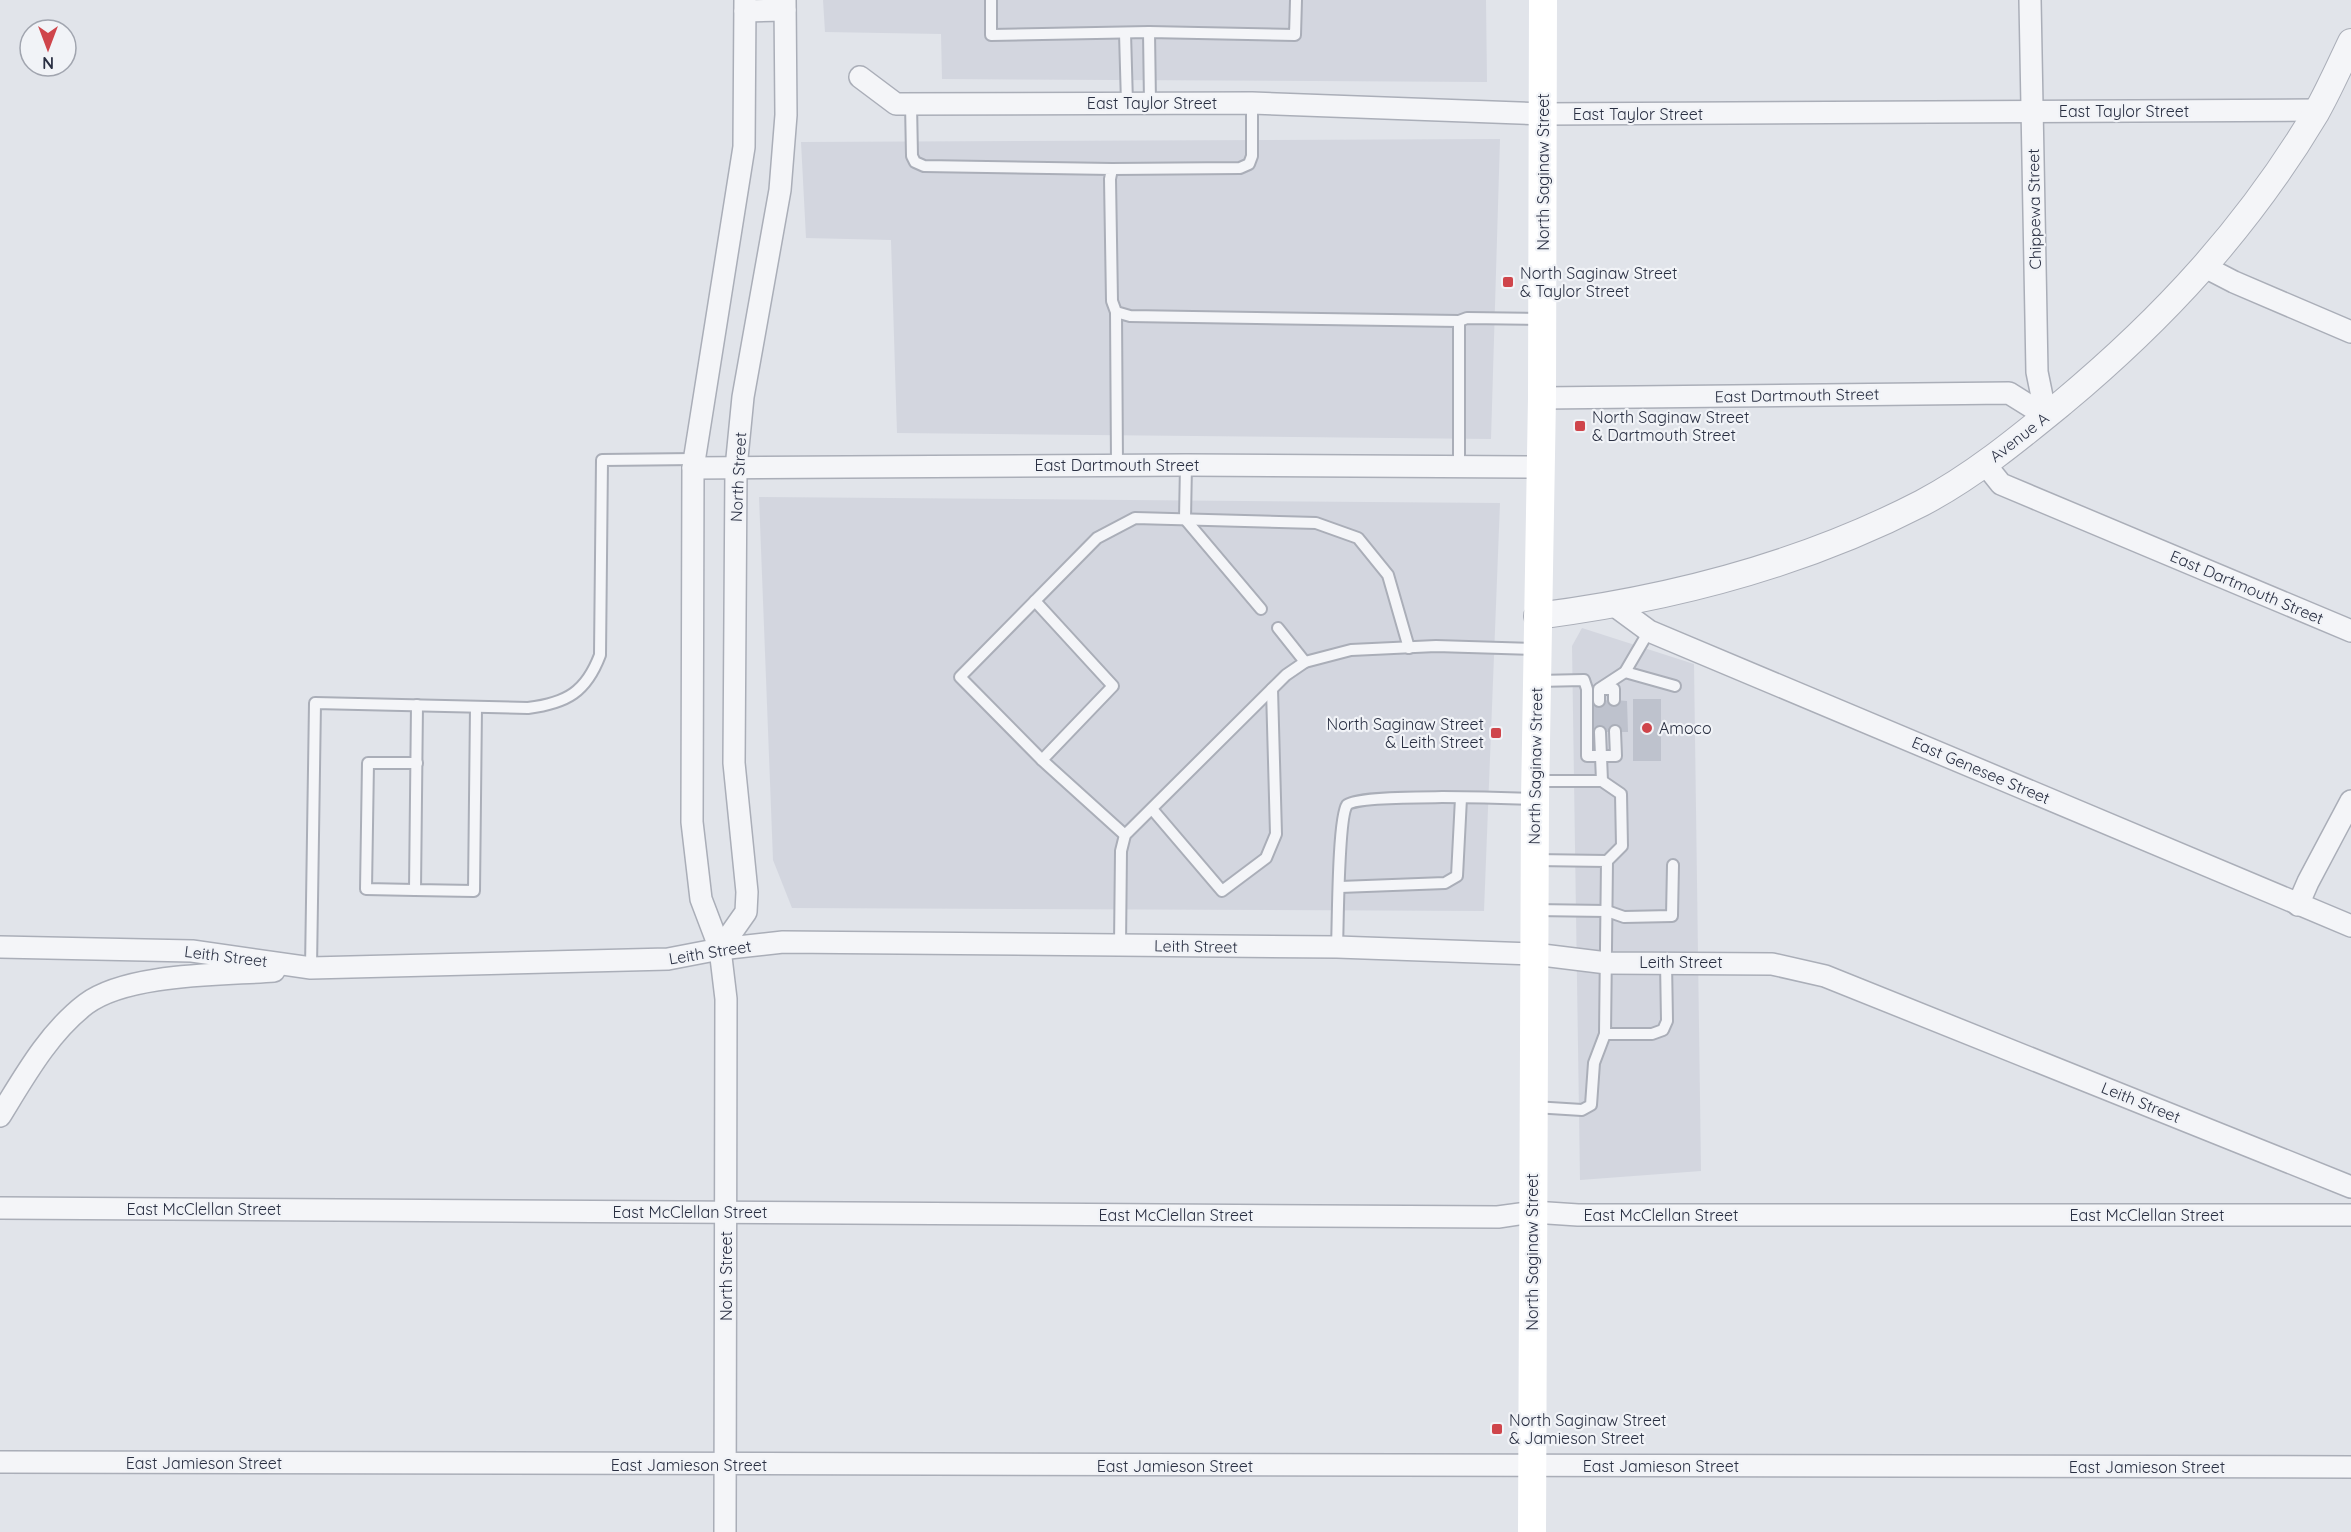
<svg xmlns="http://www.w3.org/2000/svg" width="2351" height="1532" font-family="Quicksand,sans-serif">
  <rect width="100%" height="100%" fill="#e1e4ea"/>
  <!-- built -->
  <g fill="#d3d6df">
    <path d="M823,0H1486L1487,82L942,79L941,34L825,32Z"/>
    <path d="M1500,139L1491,439L897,433L891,240L806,238L801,142Z"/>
    <path d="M759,497L1500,503L1484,911L792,908L773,860Z"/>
    <path d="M1582,628L1694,664L1701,1171L1580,1180L1572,646Z"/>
  </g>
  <!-- building -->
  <g fill="#bec2cd">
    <rect x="1633" y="699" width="28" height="62"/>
    <path d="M1614,700L1627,701L1628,732H1589V701Z"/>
  </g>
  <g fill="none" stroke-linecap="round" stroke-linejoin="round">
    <defs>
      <g id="service">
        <path d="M991,0V35L1149,32L1295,35L1296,0"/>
        <path d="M1149,32L1150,103"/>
        <path d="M1125,33L1127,103"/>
        <path d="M911,104L912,156L915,162L924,166L1112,169L1110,179L1112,301L1116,312L1130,316L1459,321L1467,318L1542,319"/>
        <path d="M1112,169L1240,168L1249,164L1252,156V103"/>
        <path d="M1116,312L1117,465"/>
        <path d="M1459,321V467"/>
        <path d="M1186,465L1185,519L1261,609"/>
        <path d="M1035,601L1113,686L1042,760"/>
        <path d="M1278,628L1305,662"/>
        <path d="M1625,672L1675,686"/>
        <path d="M1537,681L1584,680L1587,689V756H1616L1615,731"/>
        <path d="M1600,689H1614V700"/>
        <path d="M1599,701V689L1625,672L1649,631"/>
        <path d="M417,705L415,890L474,891L476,707"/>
        <path d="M1535,781H1602L1600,732"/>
        <path d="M1602,781L1621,794L1622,846L1607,861"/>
        <path d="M1152,809L1222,891L1266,858L1276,834L1272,689"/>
        <path d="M1125,835L1042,760L960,677L1097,538L1135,518L1316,523L1358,538L1388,575L1409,648"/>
        <path d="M1340,887L1445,883L1457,876L1461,798"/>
        <path d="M415,890L366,889L368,763H417"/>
        <path d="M1534,910L1607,911L1624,917L1672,916L1673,865"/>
        <path d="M1120,945L1121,851L1125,835L1286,675L1305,662L1351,650L1436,646L1536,649"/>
        <path d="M1337,947C1338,924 1338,818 1347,805C1357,793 1510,798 1534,799"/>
        <path d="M311,968L315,703L528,708C567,703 586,692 600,655L602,460L695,459"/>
        <path d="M1605,1034H1652L1663,1030L1667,1021L1666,962"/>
        <path d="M1534,1107L1582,1110L1591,1105L1594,1063L1605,1034L1607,861L1535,860"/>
      </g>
      <g id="minor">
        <path d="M2030,0L2037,372L2046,416"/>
        <path d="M745,11L785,10"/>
        <path d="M860,77L896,104L1252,103L1543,114L2317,110"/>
        <path d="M2205,267L2234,282L2351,332"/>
        <path d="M1542,398L2009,393L2046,416"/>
        <path d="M1985,464L2001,484L2351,631"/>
        <path d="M693,468L1186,465L1541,467"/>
        <path d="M1615,606L1649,631L2351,926"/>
        <path d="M2298,905L2308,882L2351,801"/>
        <path d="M0,947L192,951L311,968L668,959L720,949L783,942L1337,947L1534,954L1607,963L1772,964L1825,976L2351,1187"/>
        <path d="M720,949L746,912L747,892L734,763L736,468L743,397L780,190L786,115L785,0"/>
        <path d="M0,1116C24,1077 49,1032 86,1004C128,973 222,975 274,971"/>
        <path d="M0,1208L1498,1217L1533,1212L1578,1215H2351"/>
        <path d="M0,1462L2351,1467"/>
        <path d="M725,1532L726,999L720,949L701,899L692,822L693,468L744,147L745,0"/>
      </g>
      <path id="tertiary" d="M1537,616C1671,599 1802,565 1922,503C1973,476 2018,439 2062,403C2164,318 2248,227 2316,113C2329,90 2340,65 2351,42"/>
    </defs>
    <!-- service casing -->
    <use href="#service" stroke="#aaaeb8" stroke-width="14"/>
    <!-- minor casing -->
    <use href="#minor" stroke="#aaaeb8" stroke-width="24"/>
    <!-- tertiary casing -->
    <use href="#tertiary" stroke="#aaaeb8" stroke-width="28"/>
    <!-- service -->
    <use href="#service" stroke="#f4f5f8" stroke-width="10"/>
    <!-- minor -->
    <use href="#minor" stroke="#f4f5f8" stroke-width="21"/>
    <!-- tertiary -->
    <use href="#tertiary" stroke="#f4f5f8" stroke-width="26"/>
    <!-- secondary -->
    <path stroke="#fff" stroke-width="28" d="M1532,1532L1535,799L1542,398L1543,0"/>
  </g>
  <!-- markers -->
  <g fill="#cf454b" stroke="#f1f3f7" stroke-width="2">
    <rect x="1502" y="276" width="12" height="12" rx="3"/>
    <rect x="1574" y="420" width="12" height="12" rx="3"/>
    <circle cx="1647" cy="728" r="6"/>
    <rect x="1490" y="727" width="12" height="12" rx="3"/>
    <rect x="1491" y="1423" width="12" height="12" rx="3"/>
  </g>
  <g text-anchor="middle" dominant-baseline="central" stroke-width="4.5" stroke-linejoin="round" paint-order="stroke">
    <!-- street labels -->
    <g font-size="16" fill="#292f42" stroke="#f1f3f7">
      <text x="1152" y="103">East Taylor Street</text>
      <text x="2124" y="111">East Taylor Street</text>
      <text x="1638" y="114">East Taylor Street</text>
      <text transform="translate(1543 172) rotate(-90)">North Saginaw Street</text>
      <text transform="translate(2034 209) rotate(-91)">Chippewa Street</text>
      <text transform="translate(1797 395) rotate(-1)">East Dartmouth Street</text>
      <text transform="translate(2019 437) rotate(-38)">Avenue A</text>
      <text x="1117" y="465">East Dartmouth Street</text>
      <text transform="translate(738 477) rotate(-87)">North Street</text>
      <text transform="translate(2247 587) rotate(23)">East Dartmouth Street</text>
      <text transform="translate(1535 766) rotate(-89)">North Saginaw Street</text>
      <text transform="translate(1981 770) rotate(23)">East Genesee Street</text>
      <text transform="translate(1196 946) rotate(1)">Leith Street</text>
      <text transform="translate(710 952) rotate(-9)">Leith Street</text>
      <text transform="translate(226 956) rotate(7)">Leith Street</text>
      <text x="1681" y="962">Leith Street</text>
      <text transform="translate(2141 1102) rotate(22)">Leith Street</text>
      <text x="204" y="1209">East McClellan Street</text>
      <text x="690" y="1212">East McClellan Street</text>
      <text x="1176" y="1215">East McClellan Street</text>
      <text x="1661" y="1215">East McClellan Street</text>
      <text x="2147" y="1215">East McClellan Street</text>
      <text transform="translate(1532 1252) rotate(-90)">North Saginaw Street</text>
      <text transform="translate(726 1276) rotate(-90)">North Street</text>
      <text x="204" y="1463">East Jamieson Street</text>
      <text x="689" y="1465">East Jamieson Street</text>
      <text x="1175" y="1466">East Jamieson Street</text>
      <text x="1661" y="1466">East Jamieson Street</text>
      <text x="2147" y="1467">East Jamieson Street</text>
    </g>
    <!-- poi labels -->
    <g font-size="16" fill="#292f42" stroke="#f1f3f7" text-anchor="start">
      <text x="1520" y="273">North Saginaw Street<tspan x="1520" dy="18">&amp; Taylor Street</tspan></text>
      <text x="1592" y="417">North Saginaw Street<tspan x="1592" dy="18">&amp; Dartmouth Street</tspan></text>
      <text x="1484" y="724" text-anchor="end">North Saginaw Street<tspan x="1484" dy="18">&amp; Leith Street</tspan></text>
      <text x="1659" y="728">Amoco</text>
      <text x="1509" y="1420">North Saginaw Street<tspan x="1509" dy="18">&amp; Jamieson Street</tspan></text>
    </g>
  </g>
  <!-- north arrow -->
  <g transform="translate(48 48) rotate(180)"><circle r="28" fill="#f1f3f7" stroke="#a1a5af" stroke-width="1.5"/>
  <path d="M0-4.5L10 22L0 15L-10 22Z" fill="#cf454b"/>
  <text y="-9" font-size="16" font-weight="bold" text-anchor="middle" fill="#292f42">N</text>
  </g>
</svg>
